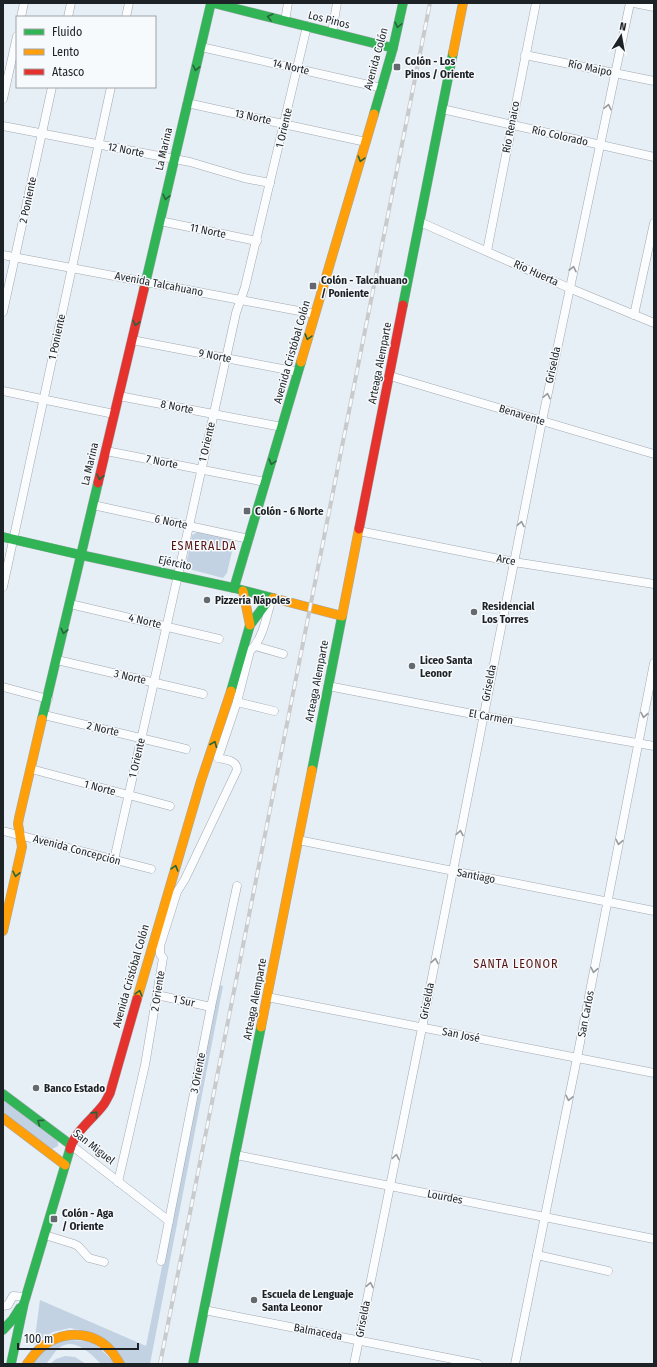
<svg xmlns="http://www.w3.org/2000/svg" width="657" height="1367" font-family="'Fira Sans Condensed',sans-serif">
  <rect width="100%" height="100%" fill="#e6eef6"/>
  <!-- green -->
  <g fill="#c2d2e2">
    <path d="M199,531L232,539L234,543L227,573L223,578L189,569L186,565L192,535Z"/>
    <path d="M219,985L223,986L150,1364H123L84,1331L70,1328L53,1332L44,1337L34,1345L40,1300L146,1346Z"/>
    <path d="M3,1099L58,1141V1146L52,1149L3,1113Z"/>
    <path d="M62,1339L93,1342L116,1364H101C91,1353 73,1336 59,1348C54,1352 51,1358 47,1363L33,1364L38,1355Z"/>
    <path d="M65,1356L75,1357L86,1364H50L56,1359Z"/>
  </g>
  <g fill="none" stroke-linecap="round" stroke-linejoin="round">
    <defs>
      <g id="street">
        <path d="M634,3L654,7"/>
        <path d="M21,17L24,3"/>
        <path d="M68,17L71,3"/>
        <path d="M126,17L129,3"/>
        <path d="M285,21L288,3"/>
        <path d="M332,33L337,3"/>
        <path d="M201,47L382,88"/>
        <path d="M525,55L654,81"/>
        <path d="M3,99L17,36"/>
        <path d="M187,103L366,142"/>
        <path d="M442,109L654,157"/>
        <path d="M3,126L190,162L244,178L270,183"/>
        <path d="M160,221L257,241"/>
        <path d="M420,222L569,288L654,323"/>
        <path d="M487,251L536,3"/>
        <path d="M3,255L315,314"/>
        <path d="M3,312L52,87"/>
        <path d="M634,315L654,223"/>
        <path d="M132,340L298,372"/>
        <path d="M390,376L654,454"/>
        <path d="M3,391L114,414"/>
        <path d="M119,396L282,427"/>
        <path d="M106,451L265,482"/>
        <path d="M93,505L249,539"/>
        <path d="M359,531L514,562L654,584"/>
        <path d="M3,587L111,87"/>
        <path d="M70,604L219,639"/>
        <path d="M255,646L283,654"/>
        <path d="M57,660L203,694"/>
        <path d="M328,686L483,716L654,746"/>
        <path d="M3,687L48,699"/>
        <path d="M237,702L274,711"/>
        <path d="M44,715L186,749"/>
        <path d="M31,769L170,806"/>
        <path d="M3,831L151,869"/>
        <path d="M298,840L654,911"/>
        <path d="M114,860L189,526L236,313L245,287L307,26"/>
        <path d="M157,995L211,1007"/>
        <path d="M267,997L654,1073"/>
        <path d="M71,1145L169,1221"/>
        <path d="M236,1155L654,1239"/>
        <path d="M118,1182L145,1065L163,958L160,954V946L177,892L185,879L237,770C237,760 226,760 218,758L237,702L250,651C263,639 266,618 271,601"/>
        <path d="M45,1235L74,1244L78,1246L89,1258L104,1262"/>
        <path d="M537,1255L608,1271"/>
        <path d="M161,1261L211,1007L237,886"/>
        <path d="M3,1306L8,1305L13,1296L26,1297"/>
        <path d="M204,1310L478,1364"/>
        <path d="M354,1364L422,1028L542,421L630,3"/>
        <path d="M515,1364L577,1058L654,663"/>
      </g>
      <g id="fast">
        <path d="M213,3L393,48L403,3"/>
        <path d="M374,114L393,48"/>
        <path d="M144,289L211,3"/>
        <path d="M403,305L453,53"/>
        <path d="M3,537L81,555"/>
        <path d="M81,555L234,588L273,598"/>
        <path d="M234,588L301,362"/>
        <path d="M231,691L250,625L270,598"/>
        <path d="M42,719L98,483"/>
        <path d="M312,770L342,616"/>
        <path d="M3,1094L71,1145"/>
        <path d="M3,1330L13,1319L20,1308"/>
        <path d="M11,1364L24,1303L70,1149"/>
        <path d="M193,1364L261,1027"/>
      </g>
      <g id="slow">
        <path d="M453,53L463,3"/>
        <path d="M301,362L374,114"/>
        <path d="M243,591L250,625"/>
        <path d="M273,598L342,616L359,529"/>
        <path d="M3,931L22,847L18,824L19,818L42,719"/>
        <path d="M137,999L201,781L231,691"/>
        <path d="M261,1027L312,770"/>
        <path d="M3,1118L65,1165"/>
        <path d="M27,1364C33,1356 39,1347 49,1342C69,1330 96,1333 111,1351C115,1355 117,1360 120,1364"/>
      </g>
      <g id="jam">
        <path d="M98,483L144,289"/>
        <path d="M359,529L403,305"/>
        <path d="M70,1149C75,1131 93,1119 104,1104C106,1101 108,1097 110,1093L137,999"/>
      </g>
    </defs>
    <!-- street casing -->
    <use href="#street" stroke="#a3a9af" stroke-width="9"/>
    <!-- fast casing -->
    <use href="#fast" stroke="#a3a9af" stroke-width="10"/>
    <!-- slow casing -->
    <use href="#slow" stroke="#a3a9af" stroke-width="10"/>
    <!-- jam casing -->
    <use href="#jam" stroke="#a3a9af" stroke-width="10"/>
    <!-- street -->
    <use href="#street" stroke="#fbfcfe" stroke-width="8"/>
    <!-- fast -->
    <use href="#fast" stroke="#30b455" stroke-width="9"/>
    <!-- slow -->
    <use href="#slow" stroke="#ff9f0a" stroke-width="9"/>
    <!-- jam -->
    <use href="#jam" stroke="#e5322d" stroke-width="9"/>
    <defs>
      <path id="rail" d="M160,1364L430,3"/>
    </defs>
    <!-- rail casing -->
    <use href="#rail" stroke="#c8cacc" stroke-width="4"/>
    <!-- rail -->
    <use href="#rail" stroke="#f7fafc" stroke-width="2.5" stroke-dasharray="8" stroke-linecap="butt"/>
  </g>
  <!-- one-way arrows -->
  <defs><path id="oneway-chevron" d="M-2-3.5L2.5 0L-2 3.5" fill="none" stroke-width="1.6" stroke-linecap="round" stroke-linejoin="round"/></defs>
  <g stroke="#26643c">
    <use href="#oneway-chevron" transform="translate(270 17) rotate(-166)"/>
    <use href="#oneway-chevron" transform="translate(398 25) rotate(103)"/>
    <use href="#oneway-chevron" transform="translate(196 68) rotate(103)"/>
    <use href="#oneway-chevron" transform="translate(361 159) rotate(106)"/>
    <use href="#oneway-chevron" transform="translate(166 197) rotate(103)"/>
    <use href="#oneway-chevron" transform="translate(136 323) rotate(103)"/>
    <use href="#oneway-chevron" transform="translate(308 337) rotate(106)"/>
    <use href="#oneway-chevron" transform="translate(272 462) rotate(106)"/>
    <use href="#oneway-chevron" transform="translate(100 477) rotate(103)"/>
    <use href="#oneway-chevron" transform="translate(64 631) rotate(103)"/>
    <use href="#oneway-chevron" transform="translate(214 744) rotate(-68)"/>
    <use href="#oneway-chevron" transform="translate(175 868) rotate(-74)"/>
    <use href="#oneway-chevron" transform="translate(16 874) rotate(102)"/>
    <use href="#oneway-chevron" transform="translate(139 993) rotate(-74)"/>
    <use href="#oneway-chevron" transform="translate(95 1114) rotate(-48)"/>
    <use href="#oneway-chevron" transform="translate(40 1122) rotate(-144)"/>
  </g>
  <g stroke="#979a9d">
    <use href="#oneway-chevron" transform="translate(608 107) rotate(-78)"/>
    <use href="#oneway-chevron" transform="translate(573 269) rotate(-78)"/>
    <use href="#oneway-chevron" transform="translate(547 396) rotate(-78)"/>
    <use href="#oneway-chevron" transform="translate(521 524) rotate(-79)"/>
    <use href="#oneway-chevron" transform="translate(644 715) rotate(101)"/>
    <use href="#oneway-chevron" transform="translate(460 833) rotate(-79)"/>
    <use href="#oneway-chevron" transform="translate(619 842) rotate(101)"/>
    <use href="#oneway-chevron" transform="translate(435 961) rotate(-79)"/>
    <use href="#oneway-chevron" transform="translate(594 970) rotate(101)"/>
    <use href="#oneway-chevron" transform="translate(569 1098) rotate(102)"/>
    <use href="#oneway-chevron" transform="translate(396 1157) rotate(-79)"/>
    <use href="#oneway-chevron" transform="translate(370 1285) rotate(-79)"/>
  </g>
  <!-- markers -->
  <g fill="#63696f" stroke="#f7fafc" stroke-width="1.5">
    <rect x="393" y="63" width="8" height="8" rx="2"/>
    <rect x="309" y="282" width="8" height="8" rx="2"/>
    <rect x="243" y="507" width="8" height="8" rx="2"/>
    <circle cx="207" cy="600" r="4"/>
    <circle cx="474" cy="612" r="4"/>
    <circle cx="412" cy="666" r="4"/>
    <circle cx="36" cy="1088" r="4"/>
    <rect x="50" y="1215" width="8" height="8" rx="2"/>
    <circle cx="254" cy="1300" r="4"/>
  </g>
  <g text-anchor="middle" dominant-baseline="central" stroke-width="3" stroke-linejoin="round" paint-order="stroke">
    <!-- street labels -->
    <g font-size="11" fill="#1d2227" stroke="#f7fafc">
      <text transform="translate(329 20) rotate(14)">Los Pinos</text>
      <text transform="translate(376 59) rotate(-75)">Avenida Colón</text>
      <text transform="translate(291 67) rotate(13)">14 Norte</text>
      <text transform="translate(590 68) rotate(12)">Río Maipo</text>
      <text transform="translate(253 117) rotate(12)">13 Norte</text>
      <text transform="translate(511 127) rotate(-79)">Río Renaico</text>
      <text transform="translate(284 128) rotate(-77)">1 Oriente</text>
      <text transform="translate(560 136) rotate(13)">Río Colorado</text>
      <text transform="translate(164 149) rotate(-77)">La Marina</text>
      <text transform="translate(126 150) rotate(11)">12 Norte</text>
      <text transform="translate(28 200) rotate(-78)">2 Poniente</text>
      <text transform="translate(208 231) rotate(12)">11 Norte</text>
      <text transform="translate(536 273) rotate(24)">Río Huerta</text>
      <text transform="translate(159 284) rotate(11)">Avenida Talcahuano</text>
      <text transform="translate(57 337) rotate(-78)">1 Poniente</text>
      <text transform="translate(292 352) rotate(-74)">Avenida Cristóbal Colón</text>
      <text transform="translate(215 356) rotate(11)">9 Norte</text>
      <text transform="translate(380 363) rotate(-79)">Arteaga Alemparte</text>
      <text transform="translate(553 365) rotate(-78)">Griselda</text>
      <text transform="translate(177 407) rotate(11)">8 Norte</text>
      <text transform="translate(522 415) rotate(17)">Benavente</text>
      <text transform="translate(207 442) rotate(-77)">1 Oriente</text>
      <text transform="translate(162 462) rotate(11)">7 Norte</text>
      <text transform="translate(90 464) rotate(-77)">La Marina</text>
      <text transform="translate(171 522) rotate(12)">6 Norte</text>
      <text transform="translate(506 560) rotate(11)">Arce</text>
      <text transform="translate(175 563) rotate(12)">Ejército</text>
      <text transform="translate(145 621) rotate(13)">4 Norte</text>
      <text transform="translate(130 677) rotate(13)">3 Norte</text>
      <text transform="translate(317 681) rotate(-79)">Arteaga Alemparte</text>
      <text transform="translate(489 683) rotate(-79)">Griselda</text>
      <text transform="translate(491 717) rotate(10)">El Carmen</text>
      <text transform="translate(103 729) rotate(13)">2 Norte</text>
      <text transform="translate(137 758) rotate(-77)">1 Oriente</text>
      <text transform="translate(100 788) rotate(15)">1 Norte</text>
      <text transform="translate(77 850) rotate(15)">Avenida Concepción</text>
      <text transform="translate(476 876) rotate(11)">Santiago</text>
      <text transform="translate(131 976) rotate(-74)">Avenida Cristóbal Colón</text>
      <text transform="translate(158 991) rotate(-81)">2 Oriente</text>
      <text transform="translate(255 999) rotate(-79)">Arteaga Alemparte</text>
      <text transform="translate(184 1001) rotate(12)">1 Sur</text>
      <text transform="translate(427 1001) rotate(-79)">Griselda</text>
      <text transform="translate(586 1014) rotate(-79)">San Carlos</text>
      <text transform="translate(461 1035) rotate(11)">San José</text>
      <text transform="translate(198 1073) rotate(-79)">3 Oriente</text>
      <text transform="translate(94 1147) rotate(38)">San Miguel</text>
      <text transform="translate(445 1197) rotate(11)">Lourdes</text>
      <text transform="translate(363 1319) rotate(-79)">Griselda</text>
      <text transform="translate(318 1332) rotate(11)">Balmaceda</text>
    </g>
    <!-- poi labels -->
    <g font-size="11" font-weight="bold" fill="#1d2227" stroke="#f7fafc" text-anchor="start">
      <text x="405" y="61">Colón - Los<tspan x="405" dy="13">Pinos / Oriente</tspan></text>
      <text x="321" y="280">Colón - Talcahuano<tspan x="321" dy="13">/ Poniente</tspan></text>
      <text x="255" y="511">Colón - 6 Norte</text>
      <text x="215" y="600">Pizzería Nápoles</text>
      <text x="482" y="606">Residencial<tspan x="482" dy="13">Los Torres</tspan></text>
      <text x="420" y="660">Liceo Santa<tspan x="420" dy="13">Leonor</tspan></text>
      <text x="44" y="1088">Banco Estado</text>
      <text x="62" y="1213">Colón - Aga<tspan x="62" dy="13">/ Oriente</tspan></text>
      <text x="262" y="1294">Escuela de Lenguaje<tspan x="262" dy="13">Santa Leonor</tspan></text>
    </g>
    <!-- neighbourhood labels -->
    <g font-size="12" letter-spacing="1" fill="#581412" stroke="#f7fafc">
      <text x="204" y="546">ESMERALDA</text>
      <text x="516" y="964">SANTA LEONOR</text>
    </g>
  </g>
  <!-- border -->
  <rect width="657" height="1367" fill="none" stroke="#1d2227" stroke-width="8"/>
  <!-- legend -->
  <rect x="16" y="16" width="140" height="72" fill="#f7fafc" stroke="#a0a4a7"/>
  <rect x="24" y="29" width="20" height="6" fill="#30b455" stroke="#a0a4a7"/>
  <text x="52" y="36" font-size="12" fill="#1d2227">Fluido</text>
  <rect x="24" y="49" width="20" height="6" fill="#ff9f0a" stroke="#a0a4a7"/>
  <text x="52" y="56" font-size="12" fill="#1d2227">Lento</text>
  <rect x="24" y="69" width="20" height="6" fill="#e5322d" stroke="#a0a4a7"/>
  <text x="52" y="76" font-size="12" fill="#1d2227">Atasco</text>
  <!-- north arrow -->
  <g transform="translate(621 36) rotate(11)" stroke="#f7fafc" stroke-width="3" paint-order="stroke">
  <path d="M0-3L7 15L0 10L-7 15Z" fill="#1d2227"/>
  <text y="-6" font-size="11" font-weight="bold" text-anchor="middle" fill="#1d2227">N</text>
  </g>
  <!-- scale -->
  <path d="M18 1343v6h120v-6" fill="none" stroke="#1d2227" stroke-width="2"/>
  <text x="24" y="1343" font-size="12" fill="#1d2227" stroke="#f7fafc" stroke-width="3" paint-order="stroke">100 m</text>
</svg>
